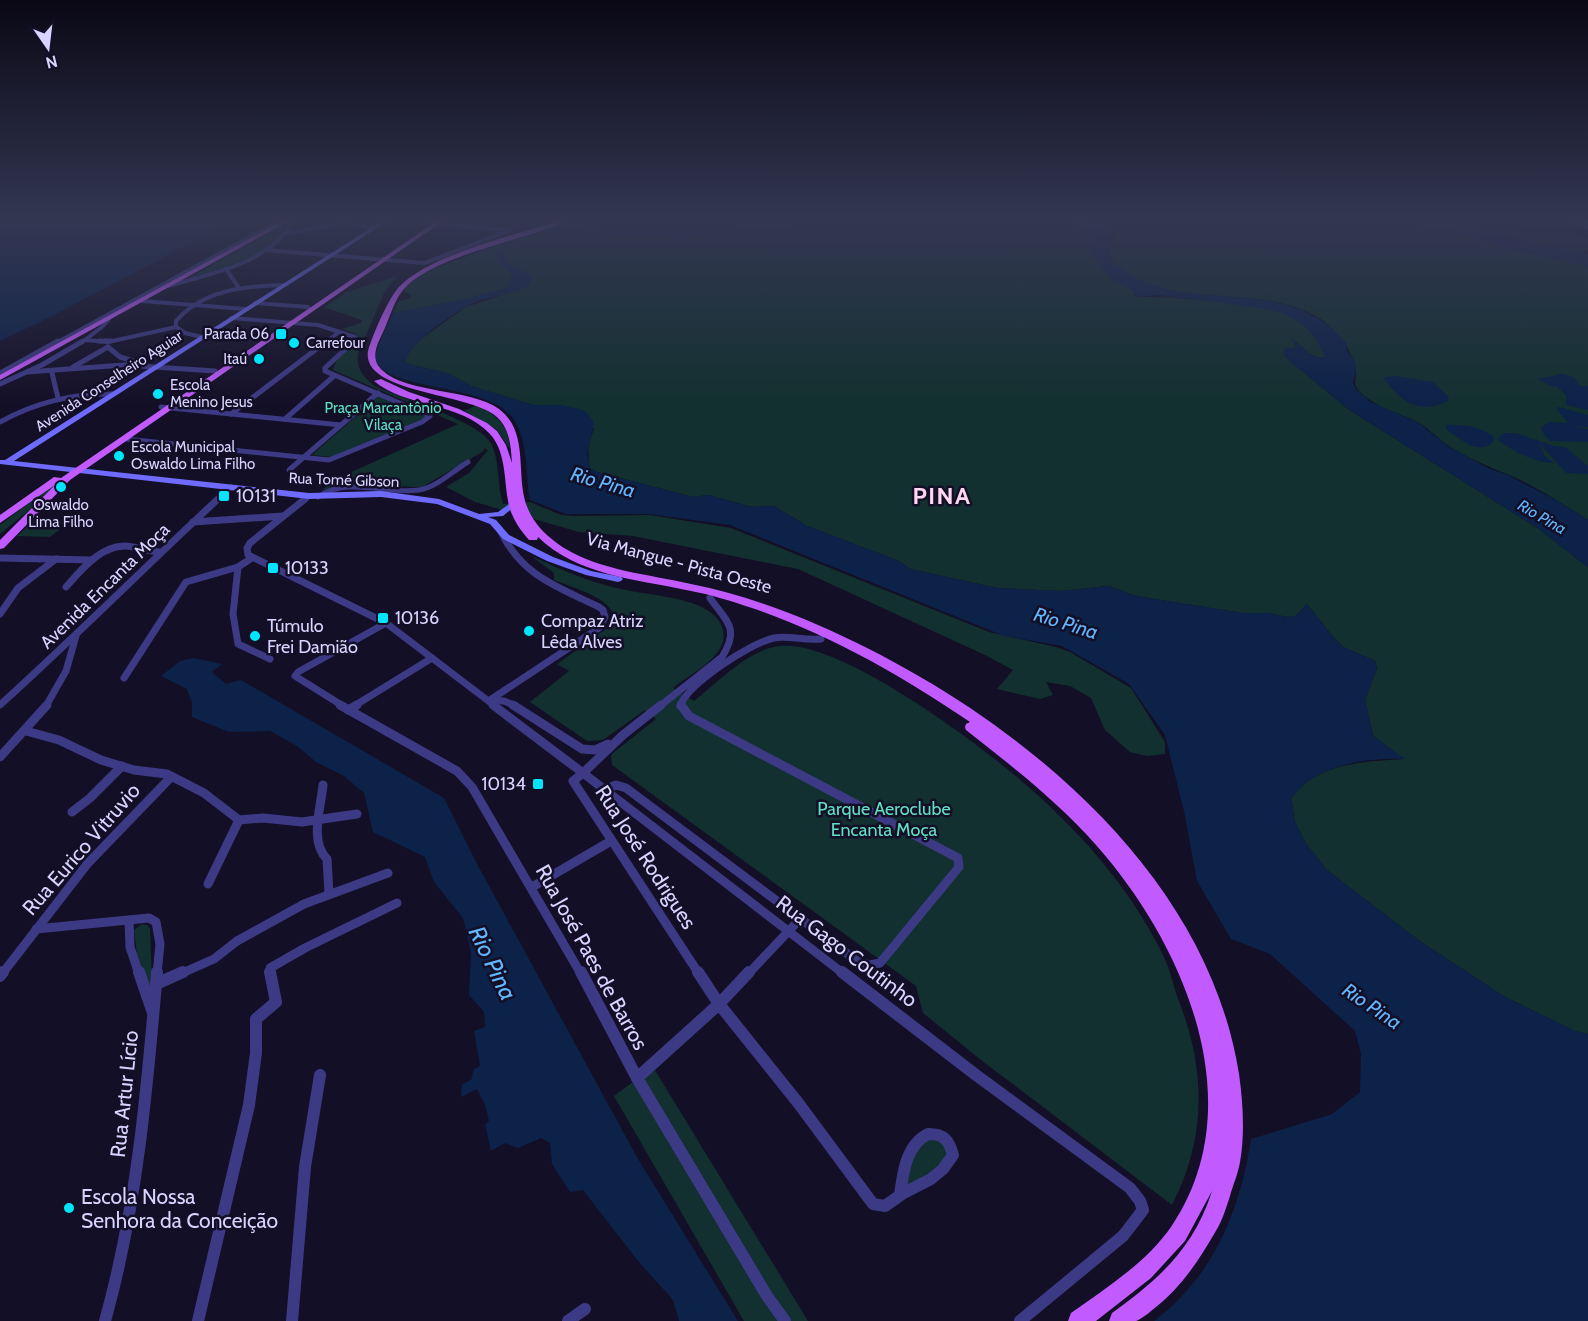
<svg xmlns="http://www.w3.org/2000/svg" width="1588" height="1321" font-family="Cabin,sans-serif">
  <rect width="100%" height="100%" fill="#130f26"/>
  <!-- green -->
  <g fill="#12302f">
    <path d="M576,221H789L768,225L656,233L612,229Z"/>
    <path d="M807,221H1063L1093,235L1091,244L1134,291L1135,297C1171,296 1270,302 1299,320C1312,328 1320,344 1326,357C1311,360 1303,346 1291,338L1296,345L1295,348L1285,349L1284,356L1348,409L1539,529L1588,567V1034L1575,1031L1505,997L1418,940L1327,870L1307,845L1295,822L1291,798C1297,792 1302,785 1308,781C1335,762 1373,761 1404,759L1373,736L1365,700L1377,668L1375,661L1343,647L1334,638L1307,604L1296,616L1287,617L1268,613H1242L1136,596L1108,586L1062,591L997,588L910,569L899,561L807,526L774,506L752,507L708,495L693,497L597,472L590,468C587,452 588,443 594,429L569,407L533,405L471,386L447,373L408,364L405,361L407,353L417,342L466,307L518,290L532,277L511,265L504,258L503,253L507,245L515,240L560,227L629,235L680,239L716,231L757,232Z"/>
    <path d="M1091,221H1391L1461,233L1501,247L1588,266V520C1563,504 1537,487 1509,475C1489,467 1470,459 1452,448C1440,441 1431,430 1419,423C1403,414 1385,411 1370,400C1345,383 1361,382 1354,362C1348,344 1330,323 1314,315C1250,282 1175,313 1115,264C1108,254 1109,245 1114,235L1112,230Z"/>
    <path d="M1441,221L1476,222L1521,231L1567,232L1588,239V250L1580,251L1588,254V257Z"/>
    <path d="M1482,221C1502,221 1573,214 1585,229L1539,228Z"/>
    <path d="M289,223C281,251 214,273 188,278Z"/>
    <path d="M507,241L500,263L512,273L509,287L466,299L393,313L398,302L410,298L411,295L403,291L405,287L426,272Z"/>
    <path d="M397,276L384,293L358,354C356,369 363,376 374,386C400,398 481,421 492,445C500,463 497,485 503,504L530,502L561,515L575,516L650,515L731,528L989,632L1056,647L1070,652L1131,688L1165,742V754L1147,756L1130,752L1105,730L1091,698L1070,686L1046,682L1053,695L1040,699L997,689L1013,670L985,655L798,569L633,536L579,532L475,502L446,487L469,473L488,450L484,448V451L422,487L365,486L322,490L336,479L458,424L333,370L337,359L359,338L356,334L342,329L361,323L362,320L324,307L347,292Z"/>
    <path d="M379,396L428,417L330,457L312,455Z"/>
    <path d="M477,405C498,417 508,423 510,449L496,429L464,411Z"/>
    <path d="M65,476L33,507L0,534V525Z"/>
    <path d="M37,518L70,521L50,537L17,536Z"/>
    <path d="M531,556C559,569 587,581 617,588C645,595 684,596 707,610C718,616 726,628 723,641C718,661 689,675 673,688L694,701C718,682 750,648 781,646C820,642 891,686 924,708C1019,771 1114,853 1164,957C1171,972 1174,989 1180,1004C1206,1072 1206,1140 1172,1205L981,1060L923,1013L916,986L612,765L611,756L613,753L656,719L645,710L603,740L587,741L530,702L569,671L557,664L616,622C613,597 575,589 554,580V573Z"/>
    <path d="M142,924L147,925L150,928L152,981L150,984H148L137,954L134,930Z"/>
    <path d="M653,1067L808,1321H744L614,1096Z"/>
    <path d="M925,1136L947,1145L946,1164L903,1189L919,1145Z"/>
  </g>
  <!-- water -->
  <g fill="#0c2248">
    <path d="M0,221H233L52,316L0,341Z"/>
    <path d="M568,221L612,229L656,233L807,221L774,231H716L681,239L629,235L560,227L515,240L507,245L503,253L504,258L511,265L532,277L530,284C516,294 497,295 481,300C460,307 412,340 405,361L408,364L447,373L471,386L533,405H561L584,410L592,419L594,424L587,454L590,468L597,472L693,497L708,495L751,507L774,506L807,526L899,561L910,569L997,588L1062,591L1108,586L1136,596L1242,613H1268L1287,617L1296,616L1307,604L1334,638L1343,647L1375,661L1377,668L1365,700L1373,736L1405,759C1374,758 1335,762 1308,781C1302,785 1297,793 1291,798L1295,822L1307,845L1327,870L1418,940L1505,997L1575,1031L1588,1034V1321H1154C1214,1276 1240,1210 1251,1139L1332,1114L1360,1092L1361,1054L1355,1031L1270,954L1231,939L1197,881L1184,811L1165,735L1129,684L1062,646L1004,636L730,525L649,514H566L530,500C525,475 529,443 514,420C490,382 386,392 376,360C374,350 389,324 393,313L466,299L509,287L512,273L500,263L496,253L501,244Z"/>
    <path d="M1063,221C1080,221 1105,217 1115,235C1109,245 1108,255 1115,264C1186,322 1285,268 1347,344L1346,349L1354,361L1356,371L1353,383L1357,390L1371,402L1419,423L1448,446L1488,468L1508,475L1556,500L1588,520V567L1539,529L1348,409L1284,356V349L1295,348L1296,345L1289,336C1300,344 1311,360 1325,357C1314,330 1297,316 1268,309L1160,295L1135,297L1134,291L1112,280L1088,250L1093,235Z"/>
    <path d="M1391,221H1445L1588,254V266L1501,247L1461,233Z"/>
    <path d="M1562,374L1574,377L1580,386H1588V410L1566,405V396L1557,386L1553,387L1538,379Z"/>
    <path d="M1396,376L1433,382L1449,397L1447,402C1417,414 1402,402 1384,379V377Z"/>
    <path d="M1559,407L1588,415V427L1574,426L1588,429V442L1550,441L1544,435L1541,427L1550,422L1568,423L1556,408Z"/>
    <path d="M1446,425C1461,424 1483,427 1494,437V441C1479,457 1460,439 1446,429Z"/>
    <path d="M1504,433H1516L1554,446L1565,447L1588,466V474L1566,473L1539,443L1545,456L1554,463C1535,463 1512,451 1497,439Z"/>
    <path d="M194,658L222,664L212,672L226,684L241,680L444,798L476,862L638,1159L738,1321H679L673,1300L638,1261L583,1190L570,1192L552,1164L550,1143L541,1138L518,1148L505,1143L491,1151L485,1125L489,1121L485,1105L477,1089L461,1097L462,1084L471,1080L474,1069L480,1066L474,1031L485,1027L484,1012L469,995L471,953L463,918L434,882L425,857L373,832L364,793L344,776L316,762L297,746L270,731L229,732L192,717V703L187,689L161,676L180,661Z"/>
  </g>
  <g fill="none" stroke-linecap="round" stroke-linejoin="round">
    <!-- river -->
    <path fill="#0c2248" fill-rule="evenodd" d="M731,221H739L746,228L739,230Z"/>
    <!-- street-far4 -->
    <g stroke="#3d3a85" stroke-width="4">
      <path d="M348,221L357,226L372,228"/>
      <path d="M1570,221L1588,227"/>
      <path d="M429,223L510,230"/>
      <path d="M288,233L348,222"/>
      <path d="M265,250L425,263L510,230"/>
      <path d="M226,269L239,288"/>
      <path d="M168,286C213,273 268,264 294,221"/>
      <path d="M142,301L245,309"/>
      <path d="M255,303L308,307"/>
      <path d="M231,318L318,325L355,337L352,343"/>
      <path d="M176,327V321C203,290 244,286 283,285"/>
      <path d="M176,327L185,333L202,337"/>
      <path d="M85,340L108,342L176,327"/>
      <path d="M56,343L279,221"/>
      <path d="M81,343L102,327L109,319"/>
      <path d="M325,343L339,332"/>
    </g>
    <!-- street-far3 -->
    <g stroke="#3d3a85" stroke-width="5">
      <path d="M99,341H111"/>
      <path d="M108,347L120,357L137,362"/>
      <path d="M73,367L108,347"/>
      <path d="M27,372L124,365L215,371"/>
      <path d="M0,373L58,341"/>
      <path d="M52,373L58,398"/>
      <path d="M0,384L42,365L83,341"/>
      <path d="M161,407L341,425"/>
      <path d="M231,414L327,341"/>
      <path d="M285,419L334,376"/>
      <path d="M0,422C36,402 72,393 113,394"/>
      <path d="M126,439L329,460L422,422L430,416L325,371V368L354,341"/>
      <path d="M289,470L378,393"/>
      <path d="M318,497C348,476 386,495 419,490C437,487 453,471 468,462"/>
      <path d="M216,501L231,487"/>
      <path d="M303,501L309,496"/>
    </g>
    <!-- street-far2 -->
    <g stroke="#3d3a85" stroke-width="7">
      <path d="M305,499L250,543L247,548L248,555L386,623L495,706"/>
      <path d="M193,522L283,516"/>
      <path d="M0,558L92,560"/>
      <path d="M238,567L233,614L238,644L270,659"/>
      <path d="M66,587C81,570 101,545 126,546C137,547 148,551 159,552"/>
      <path d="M0,614L18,588L56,559"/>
      <path d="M124,678L186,582L238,567L252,558"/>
      <path d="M490,700L599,628L605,617L603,610L599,607C558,587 522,576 501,532"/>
      <path d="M491,700L504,701L516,706"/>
      <path d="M0,705C74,638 145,567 218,499"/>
      <path d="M46,706L66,671L76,636"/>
      <path d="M343,706L295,676L298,672L386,623"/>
      <path d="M354,706L432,658"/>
      <path d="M660,706L722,657C740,628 727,622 710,598"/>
      <path d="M680,706C688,684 750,643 774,638C789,635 805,641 821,639"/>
    </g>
    <!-- street-far1 -->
    <g stroke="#3d3a85" stroke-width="9">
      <path d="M340,705L457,771L472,787L581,974"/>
      <path d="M493,705L583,773L573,781L699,974"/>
      <path d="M513,705L582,749L595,750L608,744"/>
      <path d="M661,705L623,735L583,773L844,974"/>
      <path d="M348,710L357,705"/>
      <path d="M26,731L59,740L101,760L134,770L167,774L204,793L239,820L263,818L302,822L357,814"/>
      <path d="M0,757L47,705"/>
      <path d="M323,785C321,808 309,841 327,859L329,894"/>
      <path d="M606,789L616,785L626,788L857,961L870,965L880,963L959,867L958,858L689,716L681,705"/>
      <path d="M72,812L90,798L122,766"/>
      <path d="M208,884L239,820"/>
      <path d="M532,887L611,841"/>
      <path d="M129,920L130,947L139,974"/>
      <path d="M36,929L149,918L156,922L160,944L157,974"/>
      <path d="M2,974L88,863L171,777"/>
      <path d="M180,974L214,959L237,941L304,904L388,873"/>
      <path d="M270,974V968L305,948L397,903"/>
      <path d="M748,974L800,919"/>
    </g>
    <!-- street -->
    <g stroke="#3d3a85" stroke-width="12">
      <path d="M139,972L152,1010"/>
      <path d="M581,972L637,1078L767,1296L785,1321"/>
      <path d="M698,972L719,1004L799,1104L873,1204L885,1206L902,1194L931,1179L943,1169L953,1155C949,1140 944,1134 928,1134C906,1145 903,1173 900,1195"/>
      <path d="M842,972L976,1075L1130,1188L1140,1201L1143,1210L1123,1236L1020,1321"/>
      <path d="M0,976L3,972"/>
      <path d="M156,984L183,972"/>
      <path d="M637,1078L719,1004L749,972"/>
      <path d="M105,1321C137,1207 147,1090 157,972"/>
      <path d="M198,1321L249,1105L256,1053V1019L276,1002L270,972"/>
      <path d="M292,1321L305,1167L320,1075"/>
      <path d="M568,1321L585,1309"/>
    </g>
    <!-- secondary -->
    <path fill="#6f6bff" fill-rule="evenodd" d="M382,221H388L14,461L309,493L381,491L439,499L479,514L498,512L512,502L516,505L503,516L488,517L496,520L509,535L553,557L591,571L621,577L623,579L621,581L618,582L586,575L547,561L503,539L490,524L437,504L381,497L309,499L0,464V460H5Z"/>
    <!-- primary -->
    <g fill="#c25bff" fill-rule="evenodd">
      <path d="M282,221H289L0,380V375Z"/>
      <path d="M437,221H443L70,480L4,548L0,549V540L55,485L0,523V515L54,477L61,478Z"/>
      <path d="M559,221H566C524,241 433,255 403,290C394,301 390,317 384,330C378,343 369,358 382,370C407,394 470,388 499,409C531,433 514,478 528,509C535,526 549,538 564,548C602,571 648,574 691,584C735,593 777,607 818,625C1002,705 1206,863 1239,1074C1243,1102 1245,1134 1240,1162C1238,1174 1233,1185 1230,1196C1226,1208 1223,1219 1217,1229C1198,1262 1181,1288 1151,1311C1148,1314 1139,1320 1136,1321C1129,1321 1117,1321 1109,1321L1112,1313C1159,1279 1194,1248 1212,1191L1185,1241L1151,1278L1096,1321H1068L1071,1313C1106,1288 1146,1263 1171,1227C1254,1105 1184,944 1096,845C1058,802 1012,766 966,730L965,727L966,724L970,722C902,676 831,635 752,608C731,601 709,594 686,590C635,579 577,575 538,537L537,540H529C521,531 514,521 510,509C503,485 508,454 490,434C461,402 406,408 374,381L381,379L409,392L459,409L487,423L497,431L506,445L512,463C511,448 510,431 499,419C475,392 361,395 368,351C373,334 389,296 401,285C433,254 515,235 559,221Z"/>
    </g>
    <!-- tram -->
    <path stroke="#00e5ff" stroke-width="1.5" d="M1580,221L1588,223"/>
    <defs>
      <path id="rail" d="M1583,221L1588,222"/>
    </defs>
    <!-- rail casing -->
    <use href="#rail" stroke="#00e5ff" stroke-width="3"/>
    <!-- rail -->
    <use href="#rail" stroke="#130f26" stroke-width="1.5" stroke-dasharray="4" stroke-linecap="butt"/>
  </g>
  <!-- sky -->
  <linearGradient id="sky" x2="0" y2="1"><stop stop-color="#0a0815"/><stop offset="0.54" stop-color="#333752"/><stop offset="1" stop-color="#333752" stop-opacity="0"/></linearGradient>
  <rect width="1588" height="406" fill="url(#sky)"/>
  <!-- markers -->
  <g fill="#00e5ff" stroke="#130f26" stroke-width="2">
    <rect x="275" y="328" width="12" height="12" rx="3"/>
    <circle cx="294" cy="343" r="6"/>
    <circle cx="259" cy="359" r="6"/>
    <circle cx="158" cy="394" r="6"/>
    <circle cx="119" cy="456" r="6"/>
    <circle cx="61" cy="487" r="6"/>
    <rect x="218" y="490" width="12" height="12" rx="3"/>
    <rect x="267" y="562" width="12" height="12" rx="3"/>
    <rect x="377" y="612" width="12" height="12" rx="3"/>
    <circle cx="529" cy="631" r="6"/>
    <circle cx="255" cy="636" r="6"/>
    <rect x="532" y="778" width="12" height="12" rx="3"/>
    <circle cx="69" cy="1208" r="6"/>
  </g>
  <g text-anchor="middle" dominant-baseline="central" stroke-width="5" stroke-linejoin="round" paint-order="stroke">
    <!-- far-poi labels -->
    <g font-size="15" fill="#d9d4ff" stroke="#130f26" text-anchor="start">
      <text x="269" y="334" text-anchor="end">Parada 06</text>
      <text x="306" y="343">Carrefour</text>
      <text x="247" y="359" text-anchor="end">Itaú</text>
      <text x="170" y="385">Escola<tspan x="170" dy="17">Menino Jesus</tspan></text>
      <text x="131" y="447">Escola Municipal<tspan x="131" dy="17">Oswaldo Lima Filho</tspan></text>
      <text x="61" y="505" text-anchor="middle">Oswaldo<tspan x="61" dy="17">Lima Filho</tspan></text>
    </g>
    <!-- far-street labels -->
    <g font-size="15" fill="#d9d4ff" stroke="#130f26">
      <text transform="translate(109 381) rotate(-33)">Avenida Conselheiro Aguiar</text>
      <text transform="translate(344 480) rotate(2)">Rua Tomé Gibson</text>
    </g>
    <!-- far-park labels -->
    <g font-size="15" fill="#5fe0c0" stroke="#130f26">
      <text x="383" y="408">Praça Marcantônio<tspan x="383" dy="17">Vilaça</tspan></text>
    </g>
    <!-- far-water labels -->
    <g font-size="16" font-style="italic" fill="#62b6ff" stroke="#130f26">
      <text transform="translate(1542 517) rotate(30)">Rio Pina</text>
    </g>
    <!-- poi labels -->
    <g font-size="18" fill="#d9d4ff" stroke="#130f26" text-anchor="start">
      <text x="236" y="496">10131</text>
      <text x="285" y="568">10133</text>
      <text x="395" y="618">10136</text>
      <text x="541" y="621">Compaz Atriz<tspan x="541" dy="21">Lêda Alves</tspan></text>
      <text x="267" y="626">Túmulo<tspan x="267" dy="21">Frei Damião</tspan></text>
      <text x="526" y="784" text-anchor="end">10134</text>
    </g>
    <!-- street labels -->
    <g font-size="18" fill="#d9d4ff" stroke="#130f26">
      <text transform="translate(679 563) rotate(15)">Via Mangue - Pista Oeste</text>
      <text transform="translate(105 586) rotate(-44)">Avenida Encanta Moça</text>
    </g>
    <!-- park labels -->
    <g font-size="18" fill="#5fe0c0" stroke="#130f26">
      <text x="884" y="809">Parque Aeroclube<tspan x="884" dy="21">Encanta Moça</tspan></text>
    </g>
    <!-- water labels -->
    <g font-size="20" font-style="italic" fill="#62b6ff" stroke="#130f26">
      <text transform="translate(603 482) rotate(16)">Rio Pina</text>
      <text transform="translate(1066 623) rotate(17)">Rio Pina</text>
      <text transform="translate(1372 1006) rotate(34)">Rio Pina</text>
    </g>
    <!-- near-street labels -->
    <g font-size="21" fill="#d9d4ff" stroke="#130f26">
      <text transform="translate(81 849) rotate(-49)">Rua Eurico Vitruvio</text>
      <text transform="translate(646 857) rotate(57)">Rua José Rodrigues</text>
      <text transform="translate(847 951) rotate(37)">Rua Gago Coutinho</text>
      <text transform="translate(592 957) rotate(61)">Rua José Paes de Barros</text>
      <text transform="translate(124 1094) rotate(-84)">Rua Artur Lício</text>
    </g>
    <!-- near-poi labels -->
    <g font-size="21" fill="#d9d4ff" stroke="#130f26" text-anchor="start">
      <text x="81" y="1196">Escola Nossa<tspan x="81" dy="24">Senhora da Conceição</tspan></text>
    </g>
    <!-- district labels -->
    <g font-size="24" font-weight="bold" letter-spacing="1.5" fill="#ffd6f0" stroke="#130f26">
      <text x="942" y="495">PINA</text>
    </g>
    <!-- near-water labels -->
    <g font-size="24" font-style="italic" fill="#62b6ff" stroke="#130f26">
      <text transform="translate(493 963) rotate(64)">Rio Pina</text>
    </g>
  </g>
  <!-- north arrow -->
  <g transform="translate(48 48) rotate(166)" stroke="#130f26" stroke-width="4.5" paint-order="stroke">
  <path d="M0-4.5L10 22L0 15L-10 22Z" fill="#d9d4ff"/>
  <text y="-9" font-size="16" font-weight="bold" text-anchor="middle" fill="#d9d4ff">N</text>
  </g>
</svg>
